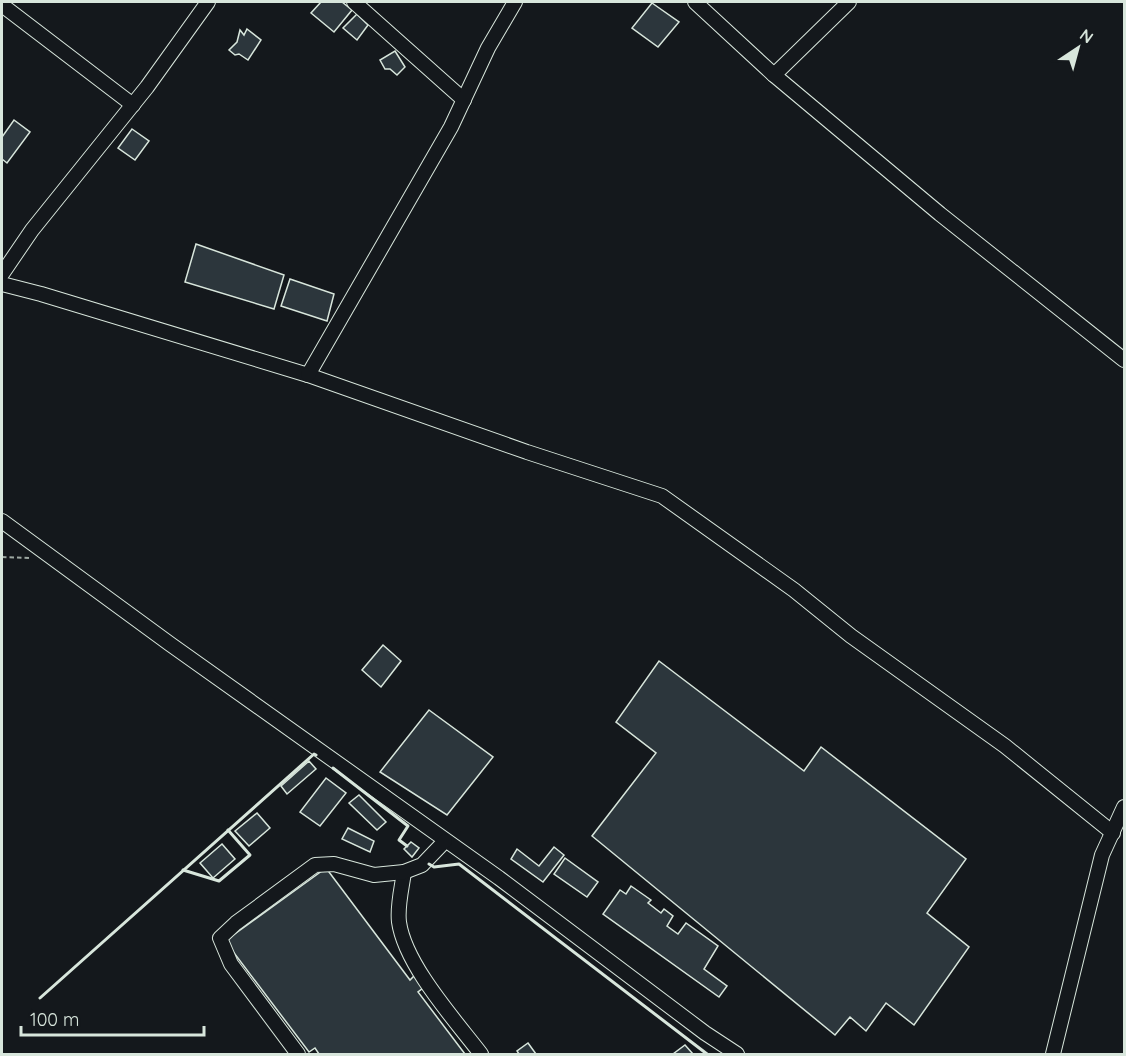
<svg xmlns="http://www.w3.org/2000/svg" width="1126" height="1056" font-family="Quicksand,sans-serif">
  <rect width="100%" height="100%" fill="#14181c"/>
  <!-- building -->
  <g fill="#2c363c" stroke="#d8e6dc" stroke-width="1.5">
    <path d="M321,2H342L352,10L334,32L311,13Z"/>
    <path d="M652,3L679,22L658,47L632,28Z"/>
    <path d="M357,14L368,25L357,40L343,28Z"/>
    <path d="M247,29L261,40L248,60L239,54L235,55L229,50L237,42L240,30L244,35Z"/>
    <path d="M395,51L405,67L397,75L390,69H385L380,60Z"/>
    <path d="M14,120L30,132L7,163L2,159V137Z"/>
    <path d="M132,129L149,141L135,160L118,148Z"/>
    <path d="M196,244L284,275L274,309L185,282Z"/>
    <path d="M290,279L334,294L327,321L281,306Z"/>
    <path d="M383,645L401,661L381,687L362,670Z"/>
    <path d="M659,661L804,771L821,747L966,859L927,913L969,947L914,1025L886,1003L866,1031L850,1017L835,1035L592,836L656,753L616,722Z"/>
    <path d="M429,710L493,757L447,815L380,772Z"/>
    <path d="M309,761L316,769L287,794L281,786Z"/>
    <path d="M326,778L346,793L320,826L300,812Z"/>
    <path d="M359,795L386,822L377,830L349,803Z"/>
    <path d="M257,813L270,828L249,846L235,831Z"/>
    <path d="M348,828L374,841L370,852L342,839Z"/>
    <path d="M411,842L419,848L412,857L404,849Z"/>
    <path d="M222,844L235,859L213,878L200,863Z"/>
    <path d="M554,847L564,855L543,882L511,859L517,849L539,866Z"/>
    <path d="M565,858L598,882L587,897L554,874Z"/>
    <path d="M326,868L410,980L414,976L423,988L418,992L465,1054H319L315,1048L309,1052L225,941Z"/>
    <path d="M631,886L651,900L648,903L661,913L664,909L673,916L667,926L678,934L686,923L718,946L704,969L727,986L719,997L603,914L620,890L626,894Z"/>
    <path d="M528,1043L536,1054H519L517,1051Z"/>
    <path d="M685,1045L693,1054H673Z"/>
  </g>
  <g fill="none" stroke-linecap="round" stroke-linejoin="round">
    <defs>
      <g id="minor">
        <path d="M354,2L464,100"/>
        <path d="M695,2L774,75L940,214L1124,360"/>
        <path d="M2,5L133,105"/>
        <path d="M774,75L849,2"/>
        <path d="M2,274L32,230L147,87L208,2"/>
        <path d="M2,284L41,294L308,375L527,452L662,496L794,590L851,636L1005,746L1113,833"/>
        <path d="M308,375L451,127L488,48L515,2"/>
        <path d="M2,521L170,644L499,878L705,1033L737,1054"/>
        <path d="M404,872C402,887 397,906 399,922C405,965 455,1020 481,1054"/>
        <path d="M298,1054L231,964L220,938L236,923L315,865L334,864L374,875L404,872L422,865L445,841"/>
        <path d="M1053,1054L1102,855L1124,807"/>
      </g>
    </defs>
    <!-- minor casing -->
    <use href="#minor" stroke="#d8e6dc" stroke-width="16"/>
    <!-- path -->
    <path stroke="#9da8a2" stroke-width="2" stroke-dasharray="4.5 3" stroke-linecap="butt" d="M2,557L30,558"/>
    <!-- minor -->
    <use href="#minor" stroke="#14181c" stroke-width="14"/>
    <!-- wall -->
    <g stroke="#d8e6dc" stroke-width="3">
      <path d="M333,768L408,826L399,840L407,846"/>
      <path d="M429,864L434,867L459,864L707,1054"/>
      <path d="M183,870L219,881L250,855L228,830"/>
      <path d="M40,998L314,754L316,755"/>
    </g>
  </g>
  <!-- border -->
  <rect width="1126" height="1056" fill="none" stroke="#d8e6dc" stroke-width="6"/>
  <!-- north arrow -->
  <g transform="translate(1078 48) rotate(36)" stroke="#14181c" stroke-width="4.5" paint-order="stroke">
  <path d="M0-4.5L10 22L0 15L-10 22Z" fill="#d8e6dc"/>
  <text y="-9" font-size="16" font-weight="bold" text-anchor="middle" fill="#d8e6dc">N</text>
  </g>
  <!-- scale -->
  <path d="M21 1026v9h183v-9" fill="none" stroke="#d8e6dc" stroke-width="3"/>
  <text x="30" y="1026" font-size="18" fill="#d8e6dc" stroke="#14181c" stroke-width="4.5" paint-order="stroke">100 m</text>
</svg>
